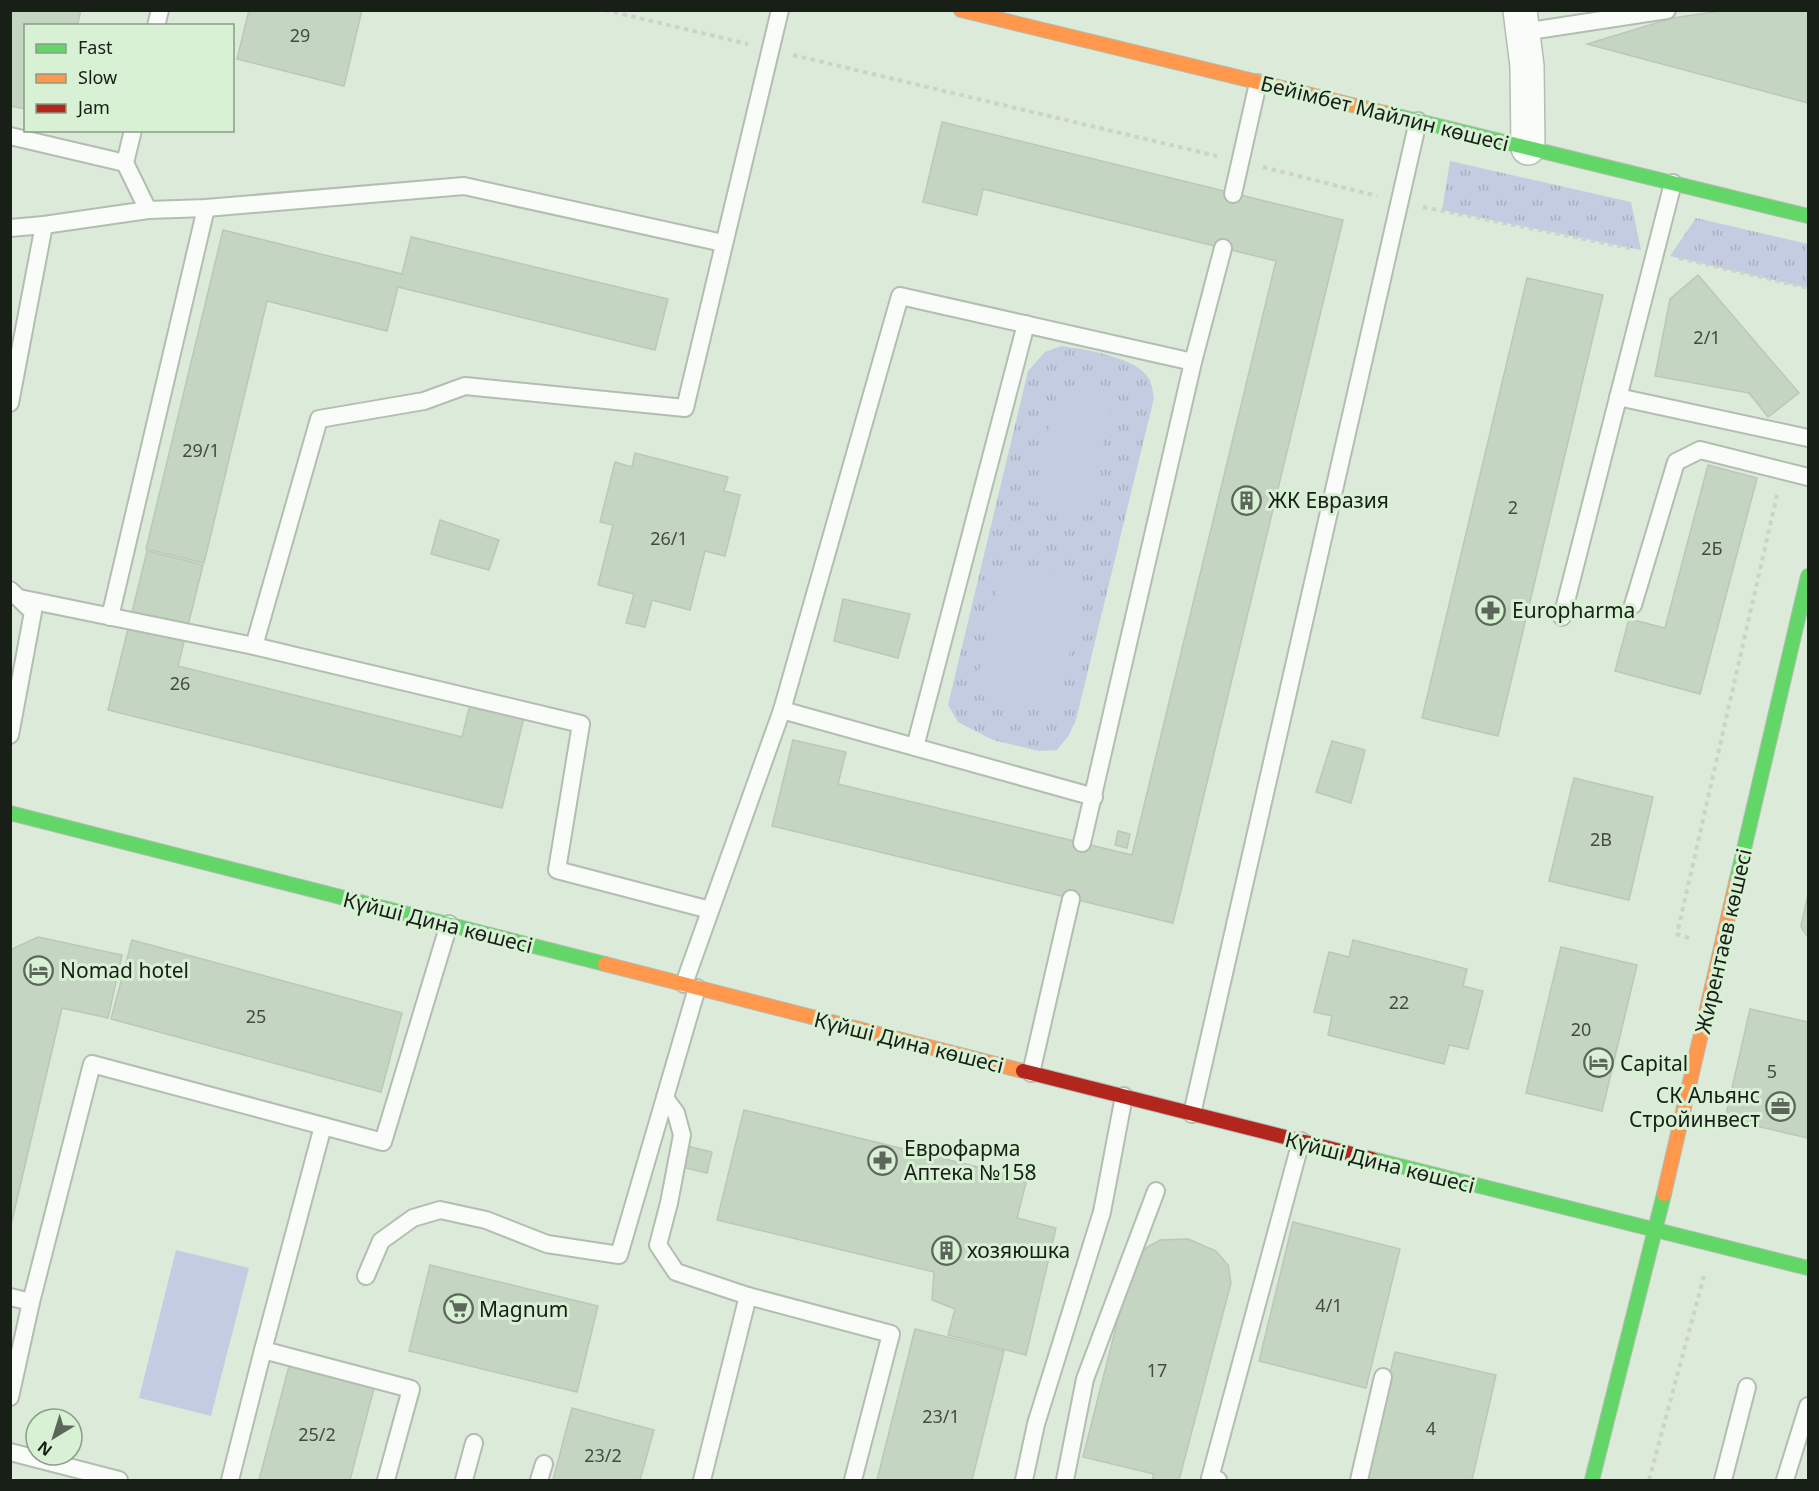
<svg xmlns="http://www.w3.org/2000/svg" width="1819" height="1491" font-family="'Noto Sans',sans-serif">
  <defs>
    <pattern id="grass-tufts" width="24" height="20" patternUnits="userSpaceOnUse" patternTransform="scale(1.5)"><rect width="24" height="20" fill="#c4cce1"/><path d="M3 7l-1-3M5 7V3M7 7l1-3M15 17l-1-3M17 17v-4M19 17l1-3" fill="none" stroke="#a8afc0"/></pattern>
  </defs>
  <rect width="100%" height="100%" fill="#dceada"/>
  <!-- grass -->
  <g fill="url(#grass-tufts)">
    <path d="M1450,161L1631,202L1641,250L1442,210Z"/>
    <path d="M1696,218L1808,244V288L1670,256Z"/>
    <path d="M1061,346C1083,349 1138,357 1149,379C1152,384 1153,392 1154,398L1076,720L1069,735L1057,750L1039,751L993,740L958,722L948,705L1028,371L1045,352Z"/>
  </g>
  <!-- park -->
  <g fill="#c4cce1">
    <path d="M1058,388L1113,400L1087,514L1032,501Z"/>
    <path d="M1003,564L1086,582L1056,712L974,694Z"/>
    <path d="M176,1250L249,1268L211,1416L139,1398Z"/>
  </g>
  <!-- building -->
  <g fill="#c4d6c1" stroke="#bcc7bb" stroke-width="1.5">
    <path d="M10,10H81L77,26H26V109L10,106Z"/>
    <path d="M249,10H362L344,86L237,59Z"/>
    <path d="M1727,10H1808V103L1587,44L1673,18Z"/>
    <path d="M942,122L1343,220L1173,923L772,826L793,740L846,752L838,784L1132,855L1276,261L983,189L977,215L923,202Z"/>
    <path d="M223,230L402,274L411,237L668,299L655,350L398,287L387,331L267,301L204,563L146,549Z"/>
    <path d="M1698,275L1799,393L1768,417L1749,393L1655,376L1670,299Z"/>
    <path d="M1527,278L1603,295L1498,736L1422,718Z"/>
    <path d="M635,453L728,477L724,491L740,495L725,556L705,551L690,610L652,600L645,627L626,623L634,594L598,585L613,525L600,522L615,462L632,467Z"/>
    <path d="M1708,465L1757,478L1700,694L1615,671L1629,619L1665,628Z"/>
    <path d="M440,520L499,540L489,570L431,554Z"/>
    <path d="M147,551L203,565L178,666L462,737L471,700L525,713L502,808L108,710Z"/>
    <path d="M843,599L910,614L898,658L834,641Z"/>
    <path d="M1332,741L1365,750L1351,803L1316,792Z"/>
    <path d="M1574,778L1653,797L1629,900L1549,881Z"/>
    <path d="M1118,831L1130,834L1127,848L1115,845Z"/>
    <path d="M1808,894V937L1803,930L1801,926Z"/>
    <path d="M38,937L122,955L108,1018L62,1008L10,1229V950Z"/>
    <path d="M132,940L402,1013L381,1092L111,1019Z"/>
    <path d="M1353,940L1467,969L1463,986L1483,991L1468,1049L1449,1045L1444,1064L1328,1035L1332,1016L1314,1012L1329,952L1349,957Z"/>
    <path d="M1561,947L1637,965L1602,1111L1526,1093Z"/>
    <path d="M1750,1009L1808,1022V1138L1725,1119Z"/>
    <path d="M744,1110L1027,1179L1017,1218L1056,1228L1026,1355L948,1335L955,1309L932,1300L934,1272L717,1220Z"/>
    <path d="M687,1146L712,1152L707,1173L682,1167Z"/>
    <path d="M1293,1222L1400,1249L1366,1388L1259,1361Z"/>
    <path d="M1188,1239L1216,1251L1228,1265L1231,1283L1179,1480H1152L1154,1474L1083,1457L1132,1264L1146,1248L1160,1240Z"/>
    <path d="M430,1265L598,1306L577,1392L409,1351Z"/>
    <path d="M915,1329L1004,1351L972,1480H877Z"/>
    <path d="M1395,1352L1496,1375L1472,1480H1365Z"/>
    <path d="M289,1366L374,1388L350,1480H259Z"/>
    <path d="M572,1408L654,1430L640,1480H553Z"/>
  </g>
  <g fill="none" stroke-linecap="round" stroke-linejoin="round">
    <defs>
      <g id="lane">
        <path d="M156,26L160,10"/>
        <path d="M1523,32L1667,10"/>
        <path d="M10,136L125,163L133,130"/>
        <path d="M125,163L148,210"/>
        <path d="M1233,194L1258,83"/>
        <path d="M10,228L44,225"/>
        <path d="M1193,362L1223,248"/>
        <path d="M1618,397L1808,438"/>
        <path d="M10,403L44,225L148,210L206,208L464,186L723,243"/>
        <path d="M10,590L33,612L10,735"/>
        <path d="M19,598L254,646"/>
        <path d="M1633,605L1676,462L1700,450L1808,477"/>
        <path d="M110,617L206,208"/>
        <path d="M1562,617L1673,183"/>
        <path d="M782,710L1094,797"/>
        <path d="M915,747L1026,324"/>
        <path d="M710,910L557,870L581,724L254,646L319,419L424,401L465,386L685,408L780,10"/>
        <path d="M684,984L782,710L900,296L1193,362L1082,843"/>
        <path d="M1031,1073L1071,899"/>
        <path d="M665,1098L676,1113L682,1135L669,1203L658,1245L676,1272L748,1296L891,1334L853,1480"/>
        <path d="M1192,1114L1418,121"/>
        <path d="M323,1126L263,1350L411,1389L386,1480"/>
        <path d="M366,1276L381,1241L413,1218L440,1210L486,1220L547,1244L619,1255L697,988"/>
        <path d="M10,1297L31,1302"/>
        <path d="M10,1397L31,1302L92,1064L383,1142L449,924"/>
        <path d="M10,1452L119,1480"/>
        <path d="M230,1480L263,1350"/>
        <path d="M464,1480L474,1443"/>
        <path d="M539,1480L544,1464"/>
        <path d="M702,1480L748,1296"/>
        <path d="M1024,1480L1036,1424L1102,1212L1124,1096"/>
        <path d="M1065,1480L1085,1379L1156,1191"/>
        <path d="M1218,1480L1210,1478L1301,1141"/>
        <path d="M1359,1480L1383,1377"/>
        <path d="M1723,1480L1747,1387"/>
        <path d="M1785,1480L1808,1406"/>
      </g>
      <path id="street" d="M1520,10L1527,66L1528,148"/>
      <g id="fast">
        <path d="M1385,113L1808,216"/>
        <path d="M10,813L605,964"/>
        <path d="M1736,883L1808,576"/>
        <path d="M1372,1159L1808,1268"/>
        <path d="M1592,1480L1664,1194"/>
      </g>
      <g id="slow">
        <path d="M961,10L1385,113"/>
        <path d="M605,964L1023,1071"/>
        <path d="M1664,1194L1736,883"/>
      </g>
      <path id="jam" d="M1023,1071L1372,1159"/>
    </defs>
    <!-- lane casing -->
    <use href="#lane" stroke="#b3bdb1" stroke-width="20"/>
    <!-- street casing -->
    <use href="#street" stroke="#b3bdb1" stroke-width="36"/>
    <!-- fast casing -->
    <use href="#fast" stroke="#b3bdb1" stroke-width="16"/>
    <!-- slow casing -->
    <use href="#slow" stroke="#b3bdb1" stroke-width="16"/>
    <!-- jam casing -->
    <use href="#jam" stroke="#b3bdb1" stroke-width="16"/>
    <!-- path -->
    <g stroke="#ced1cc" stroke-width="4" stroke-dasharray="4.5 4.5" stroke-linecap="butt">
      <path d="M605,10L748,44"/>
      <path d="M793,55L1217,156"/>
      <path d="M1263,167L1377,196"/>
      <path d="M1423,207L1630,248"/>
      <path d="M1679,258L1808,288"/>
      <path d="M1689,938L1677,934L1777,495"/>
      <path d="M1649,1480L1704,1276"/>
    </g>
    <!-- lane -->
    <use href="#lane" stroke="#fafcf9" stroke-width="16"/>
    <!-- street -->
    <use href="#street" stroke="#fafcf9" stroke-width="33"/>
    <!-- fast -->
    <use href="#fast" stroke="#63d668" stroke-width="14"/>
    <!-- slow -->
    <use href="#slow" stroke="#ff974d" stroke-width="14"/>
    <!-- jam -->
    <use href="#jam" stroke="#b3261e" stroke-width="14"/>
  </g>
  <!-- icons -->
  <defs>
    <symbol id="building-ring" viewBox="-11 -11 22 22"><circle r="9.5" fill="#d8f0d4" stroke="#5c665b" stroke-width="1.5"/><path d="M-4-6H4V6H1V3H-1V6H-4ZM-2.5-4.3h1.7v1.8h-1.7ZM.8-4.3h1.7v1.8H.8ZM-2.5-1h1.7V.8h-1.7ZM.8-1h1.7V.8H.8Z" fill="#5c665b"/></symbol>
    <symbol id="pharmacy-ring" viewBox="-11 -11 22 22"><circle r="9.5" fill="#d8f0d4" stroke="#5c665b" stroke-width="1.5"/><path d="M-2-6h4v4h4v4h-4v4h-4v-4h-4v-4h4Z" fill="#5c665b"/></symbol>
    <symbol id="hotel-ring" viewBox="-11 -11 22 22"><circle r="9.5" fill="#d8f0d4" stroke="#5c665b" stroke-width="1.5"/><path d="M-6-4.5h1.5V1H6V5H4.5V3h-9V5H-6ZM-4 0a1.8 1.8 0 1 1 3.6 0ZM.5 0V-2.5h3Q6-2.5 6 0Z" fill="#5c665b"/></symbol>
    <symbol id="office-ring" viewBox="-11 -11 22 22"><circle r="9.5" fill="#d8f0d4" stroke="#5c665b" stroke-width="1.5"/><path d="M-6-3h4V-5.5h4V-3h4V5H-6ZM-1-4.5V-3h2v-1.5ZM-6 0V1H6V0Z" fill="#5c665b"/></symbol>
    <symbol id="supermarket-ring" viewBox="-11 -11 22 22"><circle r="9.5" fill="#d8f0d4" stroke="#5c665b" stroke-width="1.5"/><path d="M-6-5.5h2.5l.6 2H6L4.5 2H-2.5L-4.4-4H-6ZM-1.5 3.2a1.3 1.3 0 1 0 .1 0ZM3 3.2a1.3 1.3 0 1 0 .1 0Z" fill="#5c665b"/></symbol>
  </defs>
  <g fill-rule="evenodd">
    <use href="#building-ring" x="1230" y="484" width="33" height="33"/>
    <use href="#pharmacy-ring" x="1474" y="594" width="33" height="33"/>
    <use href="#hotel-ring" x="22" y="954" width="33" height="33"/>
    <use href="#hotel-ring" x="1582" y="1046" width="33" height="33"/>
    <use href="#office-ring" x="1764" y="1090" width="33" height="33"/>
    <use href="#pharmacy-ring" x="866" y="1144" width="33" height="33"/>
    <use href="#building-ring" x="930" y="1234" width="33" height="33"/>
    <use href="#supermarket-ring" x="442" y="1292" width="33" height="33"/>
  </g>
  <g text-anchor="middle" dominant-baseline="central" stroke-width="6" stroke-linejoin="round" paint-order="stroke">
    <!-- number labels -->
    <g font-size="18" fill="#424d41">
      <text x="300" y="35">29</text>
      <text x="1707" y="337">2/1</text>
      <text x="201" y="450">29/1</text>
      <text x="1513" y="507">2</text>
      <text x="669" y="538">26/1</text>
      <text x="1712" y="548">2Б</text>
      <text x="180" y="683">26</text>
      <text x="1601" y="839">2В</text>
      <text x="1399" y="1002">22</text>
      <text x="256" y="1016">25</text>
      <text x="1581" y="1029">20</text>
      <text x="1772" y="1071">5</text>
      <text x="1329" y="1305">4/1</text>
      <text x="1157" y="1370">17</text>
      <text x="941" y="1416">23/1</text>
      <text x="1431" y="1428">4</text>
      <text x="317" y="1434">25/2</text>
      <text x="603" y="1455">23/2</text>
    </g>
    <!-- street labels -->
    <g font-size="21" fill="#171f16" stroke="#d8f0d4">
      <text transform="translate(1385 113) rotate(14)">Бейімбет Майлин көшесі</text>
      <text transform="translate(438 922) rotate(14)">Күйші Дина көшесі</text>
      <text transform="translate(1723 941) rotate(-77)">Жирентаев көшесі</text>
      <text transform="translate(909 1042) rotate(14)">Күйші Дина көшесі</text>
      <text transform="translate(1380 1162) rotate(14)">Күйші Дина көшесі</text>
    </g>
    <!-- poi labels -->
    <g font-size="21" fill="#171f16" stroke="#d8f0d4" text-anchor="start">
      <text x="1268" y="500">ЖК Евразия</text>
      <text x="1512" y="610">Europharma</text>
      <text x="60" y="970">Nomad hotel</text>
      <text x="1620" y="1063">Capital</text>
      <text x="1760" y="1095" text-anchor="end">СК Альянс<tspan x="1760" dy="24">Стройинвест</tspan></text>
      <text x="904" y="1148">Еврофарма<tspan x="904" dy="24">Аптека №158</tspan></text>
      <text x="967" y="1250">хозяюшка</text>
      <text x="479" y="1309">Magnum</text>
    </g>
  </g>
  <!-- border -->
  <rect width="1819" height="1491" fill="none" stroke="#171f16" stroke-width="24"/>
  <!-- legend -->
  <rect x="24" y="24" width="210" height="108" fill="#d8f0d4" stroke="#8b9c88" stroke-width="1.5"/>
  <rect x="36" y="44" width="30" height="9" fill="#63d668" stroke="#8b9c88" stroke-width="1.5"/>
  <text x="78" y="54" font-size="18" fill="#171f16">Fast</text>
  <rect x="36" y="74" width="30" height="9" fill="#ff974d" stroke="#8b9c88" stroke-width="1.5"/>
  <text x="78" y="84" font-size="18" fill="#171f16">Slow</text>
  <rect x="36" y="104" width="30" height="9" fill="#b3261e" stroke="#8b9c88" stroke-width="1.5"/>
  <text x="78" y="114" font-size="18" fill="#171f16">Jam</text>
  <!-- north arrow -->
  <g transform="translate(54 1437) rotate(218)"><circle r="28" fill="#d8f0d4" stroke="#8b9c88" stroke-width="1.5"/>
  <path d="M0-4.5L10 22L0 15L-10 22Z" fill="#5c665b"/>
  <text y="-9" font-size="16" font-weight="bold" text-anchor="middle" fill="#171f16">N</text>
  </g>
</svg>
